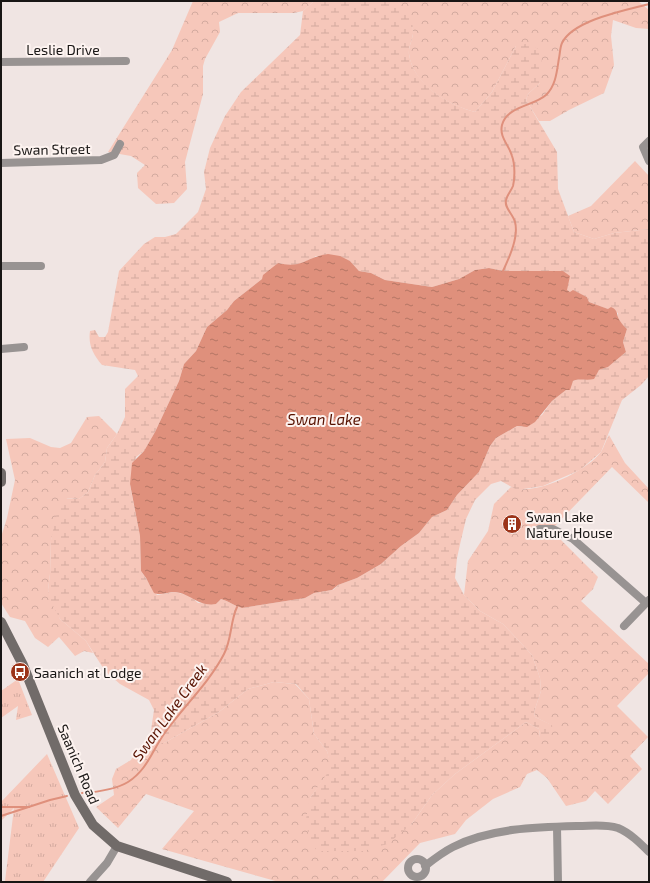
<svg xmlns="http://www.w3.org/2000/svg" width="650" height="883" font-family="'Exo 2',sans-serif">
  <defs>
    <pattern id="grass-tufts" width="24" height="20" patternUnits="userSpaceOnUse"><rect width="24" height="20" fill="#f6c7ba"/><path d="M3 7l-1-3M5 7V3M7 7l1-3M15 17l-1-3M17 17v-4M19 17l1-3" fill="none" stroke="#d2aa9f"/></pattern>
    <pattern id="forest-crowns" width="20" height="18" patternUnits="userSpaceOnUse"><rect width="20" height="18" fill="#f6c7ba"/><path d="M2 6a3 3 0 1 1 6 0M12 15a3 3 0 1 1 6 0" fill="none" stroke="#d2aa9f"/></pattern>
    <pattern id="wetland-marsh" width="20" height="14" patternUnits="userSpaceOnUse"><rect width="20" height="14" fill="#f6c7ba"/><path d="M1 5h8M5 5V1M11 12h8M15 12V8" fill="none" stroke="#d2aa9f"/></pattern>
    <pattern id="water-ripples" width="26" height="14" patternUnits="userSpaceOnUse"><rect width="26" height="14" fill="#df907c"/><path d="M2 4q2-2 4 0t4 0M15 11q2-2 4 0t4 0" fill="none" stroke="#b47564"/></pattern>
  </defs>
  <rect width="100%" height="100%" fill="#f0e5e3"/>
  <!-- grass -->
  <g fill="url(#grass-tufts)">
    <path d="M18,679L32,715L16,720L18,706L1,718V691Z"/>
    <path d="M47,754L79,828L43,882H9L5,881L14,808L1,821V802Z"/>
  </g>
  <!-- forest -->
  <g fill="url(#forest-crowns)">
    <path d="M193,1H314L303,11L294,13H238L219,22L220,32L205,59L203,66V94L185,162L187,189L174,203L156,204L138,188L137,173L145,165L131,156L108,152L172,50Z"/>
    <path d="M397,1H638L649,10V29L636,28L613,20L611,36L614,65L604,93L569,110L550,121H539L526,100L528,94L540,83L516,46L492,92L475,112C448,105 413,85 409,54C408,46 414,38 413,30C413,24 402,5 397,1Z"/>
    <path d="M635,161L649,176V229L614,233L594,239L574,232L568,216L591,206Z"/>
    <path d="M99,416L117,434L107,448L105,462L95,475L88,492L79,499L67,498L51,540L50,574L48,590L60,619L86,641L93,653L84,651L75,656L59,637L48,647L35,638L25,621L10,617L1,603V537L7,518L15,480L6,439L30,438L51,447L60,448L71,443L87,417Z"/>
    <path d="M609,435L625,463L649,489V503L612,467L551,530L598,577L593,589L581,601L649,664V673L617,706L648,737L630,756L642,769L608,804L595,791L586,801L566,806L547,778L537,770L527,774L520,787L493,799L466,820L455,834L420,843L382,882H279L162,849L194,811L146,794L118,828L96,807L114,795L112,779L116,769L131,760L134,754L153,740L164,743L219,712L248,689L274,682L295,684L309,699L314,734L327,751L332,768L310,798L317,851L332,850L411,825L432,795L455,774L526,722L539,729L540,737L551,725L535,717L534,712L541,691L540,678L532,655L503,624L480,611L464,595L468,561L488,531L494,504L511,487C534,497 587,471 601,452C604,447 606,440 609,435Z"/>
  </g>
  <!-- wetland -->
  <path fill="url(#wetland-marsh)" fill-rule="evenodd" d="M314,1H397C405,7 413,19 413,30C414,38 408,46 409,54C413,84 448,105 475,112L492,92L516,46L530,43L542,52L540,83L528,94L526,100L557,152L558,189L574,232L594,239L614,233L649,229V376L641,385L622,400L601,452L580,470L543,486L517,490L501,481L491,484L475,500L466,519L461,540L457,558L455,578L464,595L480,611L503,624L532,655L540,678L541,691L534,712L535,717L552,725C553,733 551,737 544,740L540,737L539,729L526,722L455,774L432,795L411,825L387,844L363,851H317L309,840L306,819L310,798L331,768L327,751L314,734L309,699L296,684L274,682L248,689L219,712L164,743H155L150,737L154,710L149,700L120,684L105,671L86,641L60,619L52,604L48,590L50,574L51,540L58,507L63,498L79,499L88,492L95,475L105,462L107,448L117,434L125,417V389L138,376L135,370L102,365C93,354 88,345 90,331L95,330L99,337H105L108,332L119,271L144,244L155,237H165L176,234L198,212L206,189L204,172L210,148L225,116L241,92L300,35L303,11ZM316,256L350,261L359,271L371,273L385,280L432,287L459,279L475,270L489,268L503,271H563L566,290L570,292H576L587,297L589,302L618,313V320L627,329L623,342L626,352L608,367L599,370L596,374L573,381L566,390L552,401L542,415L522,427L517,426L496,438L490,446L479,472L457,495L447,510L432,517L419,533L401,546L381,564L357,578L338,585L333,590L314,593L305,598L242,608C234,606 229,601 221,599L216,604L198,603L190,596L175,592L157,595L141,571L140,536L130,485L136,457L144,451L155,432L179,381L184,364L196,351L207,327L227,310L234,301L262,279L278,263C295,267 302,265 316,256Z"/>
  <!-- water -->
  <path fill="url(#water-ripples)" d="M328,254L340,256L350,261L359,271L371,273L385,280L432,287L459,279L475,270L489,268L503,271H563L570,276L567,290L570,292L573,290L587,297L589,302L608,309L611,307C619,310 616,316 620,321C622,324 625,327 627,329L623,342L626,352L608,367L599,370L594,379C586,381 580,378 573,381L570,390H566L552,401L535,422L527,427L517,426L496,438L490,446L479,472L457,495L447,510L432,517L419,533L401,546L381,564L357,578L338,585L332,590L314,593L305,598L242,608C234,606 229,601 221,599L216,604C198,607 192,594 175,592C168,592 160,596 154,593L146,578L141,571L140,536L130,484L132,463L144,451L155,432L179,381L184,364L196,351L207,327L227,310L234,301L262,279L263,275L278,263C304,269 305,257 328,254Z"/>
  <g fill="none" stroke-linecap="round" stroke-linejoin="round">
    <!-- stream -->
    <g stroke="#df907c" stroke-width="2">
      <path d="M503,271C509,258 519,237 515,222C513,214 504,208 506,200C507,195 511,191 513,186C515,178 515,164 512,156C509,145 499,137 502,125C507,106 534,106 546,95C556,86 557,70 559,58C560,54 560,47 562,43C573,20 626,10 649,4"/>
      <path d="M82,793C97,792 115,790 128,782C147,770 152,751 164,734C183,707 209,683 224,654C232,639 230,622 237,607"/>
      <path d="M1,807H29"/>
      <path d="M1,816L50,800L67,796"/>
    </g>
    <!-- street -->
    <g stroke="#989392" stroke-width="8">
      <path d="M1,62L126,61"/>
      <path d="M649,141L643,147L649,161"/>
      <path d="M1,163L101,160L114,155L120,144"/>
      <path d="M1,266H41"/>
      <path d="M1,349L24,347"/>
      <path d="M535,535L539,529H553L573,539L646,603"/>
      <path d="M624,626L649,600"/>
      <path d="M557,827L558,882"/>
      <circle cx="417" cy="868" r="9"/>
      <path d="M425,866C434,859 443,852 453,847C490,828 538,827 578,826C592,826 605,824 618,828C630,833 640,843 649,852"/>
      <path d="M90,882L107,863L117,846"/>
    </g>
    <!-- secondary -->
    <g stroke="#716b69" stroke-width="10">
      <path d="M1,473V482"/>
      <path d="M1,622L23,665L75,795L93,825L117,846L227,882"/>
    </g>
  </g>
  <!-- icons -->
  <defs>
    <symbol id="building-disc" viewBox="-11 -11 22 22"><circle r="9.5" fill="#9c3419" stroke="#fdf3f0"/><path d="M-4-6H4V6H1V3H-1V6H-4ZM-2.5-4.3h1.7v1.8h-1.7ZM.8-4.3h1.7v1.8H.8ZM-2.5-1h1.7V.8h-1.7ZM.8-1h1.7V.8H.8Z" fill="#fff"/></symbol>
    <symbol id="bus-disc" viewBox="-11 -11 22 22"><circle r="9.5" fill="#9c3419" stroke="#fdf3f0"/><path d="M-5-6H5V4H4V6H2V4H-2V6H-4V4H-5ZM-3.5-4V0h7V-4ZM-3.5 1.2v1.5H-2V1.2ZM2 1.2v1.5H3.5V1.2Z" fill="#fff"/></symbol>
  </defs>
  <g fill-rule="evenodd">
    <use href="#building-disc" x="501" y="513" width="22" height="22"/>
    <use href="#bus-disc" x="9" y="661" width="22" height="22"/>
  </g>
  <g text-anchor="middle" dominant-baseline="central" stroke-width="4" stroke-linejoin="round" paint-order="stroke">
    <!-- street labels -->
    <g font-size="14" fill="#191615" stroke="#fdf3f0">
      <text x="63" y="49">Leslie Drive</text>
      <text transform="translate(52 149) rotate(-1)">Swan Street</text>
      <text transform="translate(79 764) rotate(67)">Saanich Road</text>
    </g>
    <!-- poi labels -->
    <g font-size="14" fill="#191615" stroke="#fdf3f0" text-anchor="start">
      <text x="526" y="516">Swan Lake<tspan x="526" dy="16">Nature House</tspan></text>
      <text x="34" y="672">Saanich at Lodge</text>
    </g>
    <!-- water labels -->
    <g font-size="15" font-style="italic" fill="#581201" stroke="#fdf3f0">
      <text x="324" y="419">Swan Lake</text>
      <text transform="translate(169 712) rotate(-54)">Swan Lake Creek</text>
    </g>
  </g>
  <!-- border -->
  <rect width="650" height="883" fill="none" stroke="#191615" stroke-width="4"/>
</svg>
